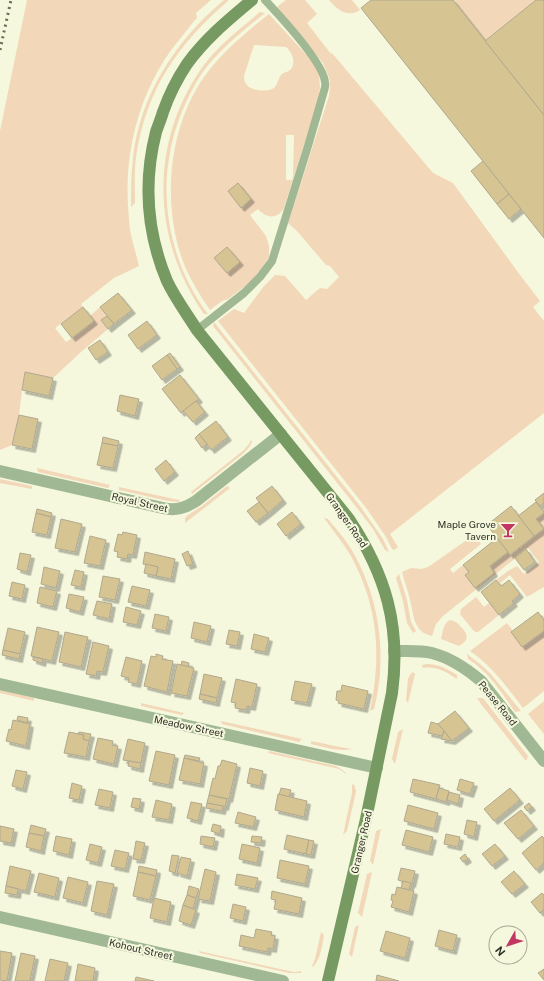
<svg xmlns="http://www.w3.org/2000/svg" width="544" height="981" font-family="'Public Sans',sans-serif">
  <defs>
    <filter id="shadow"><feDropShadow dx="3.5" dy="3.5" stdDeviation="0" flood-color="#0004"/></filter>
  </defs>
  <rect width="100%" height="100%" fill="#f5f8dd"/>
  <!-- green -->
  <g fill="#f2d7b9" fill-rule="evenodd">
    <path d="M27,0H211L196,13L197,18L195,20C185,33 174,45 165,59C137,103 125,154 128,206C129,217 129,229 132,239C134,248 137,257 139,266L114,278L81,304L83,307L55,328L66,342L72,338L94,321L90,316L100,307L107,316L101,320L108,329L81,352L53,378L25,372L22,390L19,415L12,445L0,450V131Z"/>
    <path d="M224,0H229C178,44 146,89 136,157C134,173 135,188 135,203L131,207C131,191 131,174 133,158C140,95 176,40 224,0Z"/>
    <path d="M286,0H305L317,14L307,23L331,54L332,53L433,173L453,183L520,275L540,301L533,307L544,321V413L390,534L398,547L394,550L392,549L386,537L367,509L218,321L234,309L244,313L264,286L275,275L285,276L306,300L320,288L327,289L339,277L330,266L326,265L297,231L288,223L329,96L330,88V81L328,75L323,63L277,7Z"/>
    <path d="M329,0H352L360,10C348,18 337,10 329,0Z"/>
    <path d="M453,0H536L485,41Z"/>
    <path d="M260,12L265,13C244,30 222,47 205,69C198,78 193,88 188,98C180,115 173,134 170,153C159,207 174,270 208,314H204C152,240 149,144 201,69C217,46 239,30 260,12Z"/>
    <path d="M269,14L312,61L319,73L320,88L317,104L284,208C277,220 266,218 258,209L250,215L266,236L269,246V257L260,271L252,281L228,299L222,301L210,310C201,297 193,284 186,269C161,210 167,130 204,77C223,51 244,34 269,14ZM254,45L286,47C292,52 297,63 290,70C288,72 285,72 282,74C278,78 278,84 274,88C268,92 255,91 249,87C245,84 244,80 244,76ZM286,135H294L293,176L292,180H286Z"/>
    <path d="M214,322L360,506L383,539L389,552L385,550L373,529L357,508L213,326Z"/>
    <path d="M251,440L252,442L250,446L244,453L192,494L191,492L244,450L249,444Z"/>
    <path d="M37,468L110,485L108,488L38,472Z"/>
    <path d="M0,479L32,486V489L0,483Z"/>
    <path d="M227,486L230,488L185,523V518L188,515L202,506Z"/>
    <path d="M119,487L179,500L180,502L168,501L119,490Z"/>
    <path d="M544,513V587L527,597L510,575L499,584L496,580L508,571L517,566L524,574L539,562L528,548L443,616L436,624L432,636C413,632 414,615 410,600C408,590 404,581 402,572L411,568L421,569L428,567L474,535L481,544L450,569L453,573L463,565L469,572L465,575L475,588L494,573L490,566L508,552L511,555L543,529L536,519Z"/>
    <path d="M324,518L328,519C337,530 347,541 354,554C374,590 383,631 380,673C379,685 377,697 374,709L370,711C382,656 378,606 351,556C343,543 333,530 324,518Z"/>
    <path d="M399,574L407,600L411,622L416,631L413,633L407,623L403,601L396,578Z"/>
    <path d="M476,597L484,607L489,603L499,615L478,632H475L473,630L460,614L461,609Z"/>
    <path d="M450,620C455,621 458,623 461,627C469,635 469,640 459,646L441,639C443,632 443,623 450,620Z"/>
    <path d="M507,623L513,631H544V691L523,708C507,687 492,666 470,651Z"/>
    <path d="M467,654L480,664L490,673L521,711L515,712C502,693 488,671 468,659Z"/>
    <path d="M427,664C439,664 447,669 457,675V679C446,672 437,666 423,668L422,665Z"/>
    <path d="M413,672L415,674L408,703L406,700L408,679L410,675Z"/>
    <path d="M0,690L34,698V701L0,693Z"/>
    <path d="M477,698H483L528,756L526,761L481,704Z"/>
    <path d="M544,701V734L528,714Z"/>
    <path d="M141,703L184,713L182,715L141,706Z"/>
    <path d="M221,721L302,739L299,742L222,724Z"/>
    <path d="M403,729L395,764L392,759L398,732Z"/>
    <path d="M311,741L340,747L352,749C338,752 325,747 311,744Z"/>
    <path d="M269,751L336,766L341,769L346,773V774L339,769L335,768L268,753Z"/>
    <path d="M354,784L356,791L355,796L347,831L343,835L352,793V785Z"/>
    <path d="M381,829L373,865L370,861L376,831Z"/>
    <path d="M372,872L362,917L358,913L367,874Z"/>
    <path d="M359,925L352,957L349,954L355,927Z"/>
    <path d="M321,932L324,935C322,946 321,958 313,967L312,966L315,959Z"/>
    <path d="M199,951L289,971L294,972L301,971V973H289L200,953Z"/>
  </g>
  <!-- building -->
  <g fill="#d6c593" stroke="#b0a890" filter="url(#shadow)">
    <path d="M371,0H453L544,115V238L361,8Z"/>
    <path d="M536,0H544V115L485,41Z"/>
    <path d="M483,161L509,194L497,204L471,171Z"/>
    <path d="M238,183L251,199L241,208L228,191Z"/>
    <path d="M509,194L521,209L509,219L497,204Z"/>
    <path d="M227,247L240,262L227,273L214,258Z"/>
    <path d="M118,293L132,310L114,324L100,307Z"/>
    <path d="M83,307L94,321L72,338L61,324Z"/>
    <path d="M107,316L114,324L108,329L101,320Z"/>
    <path d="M147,321L157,335L138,349L128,335Z"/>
    <path d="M100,340L108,352L96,360L88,348Z"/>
    <path d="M170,353L180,367L177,369L167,355Z"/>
    <path d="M167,355L177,369L162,380L152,366Z"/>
    <path d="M25,372L53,378L49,396L22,390Z"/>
    <path d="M180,375L199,399L181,413L162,389Z"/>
    <path d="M120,395L139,399L135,416L117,411Z"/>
    <path d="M196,401L205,412L193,422L183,411Z"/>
    <path d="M19,415L38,419L32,449L12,445Z"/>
    <path d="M216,421L228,437L211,450L199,434Z"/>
    <path d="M199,434L207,444L202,448L195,438Z"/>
    <path d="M103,437L119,441L118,446L102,443Z"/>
    <path d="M102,443L118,446L113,468L97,465Z"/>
    <path d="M166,460L175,472L164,481L155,469Z"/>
    <path d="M272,486L283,500L268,513L256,498Z"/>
    <path d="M544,493V503L540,506L535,500Z"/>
    <path d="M259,502L268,513L256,522L247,511Z"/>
    <path d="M536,502L544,512V513L536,519L544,529L534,536L518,516Z"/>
    <path d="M511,506L534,536L510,555L487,525Z"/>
    <path d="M37,509L52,513L51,517L36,513Z"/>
    <path d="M292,512L301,524L286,536L277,524Z"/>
    <path d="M36,513L51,517L47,535L32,532Z"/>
    <path d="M61,519L82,524L75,552L55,548Z"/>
    <path d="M123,532L137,535L133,555L128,554L127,559L117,557L118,552L114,551L118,534L122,535Z"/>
    <path d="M90,536L106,540L100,566L84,563Z"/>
    <path d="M497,538L508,552L490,566L494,573L475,588L465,575L469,572L463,565Z"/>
    <path d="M526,549L535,562L524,570L515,558Z"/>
    <path d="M188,551L193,564L187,566L182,554Z"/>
    <path d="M145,552L175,559L171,579L156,576L158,567L143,564Z"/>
    <path d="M20,553L31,555L27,572L17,569Z"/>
    <path d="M146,564L158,567L156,576L144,573Z"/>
    <path d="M44,567L60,571L56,588L41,584Z"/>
    <path d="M75,570L84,572L81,587L71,585Z"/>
    <path d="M103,576L120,579L115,600L99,597Z"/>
    <path d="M496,580L501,586L509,580L520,594L512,601L514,603L499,615L481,592Z"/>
    <path d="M12,582L25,585L22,599L9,596Z"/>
    <path d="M132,586L150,590L146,606L128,602Z"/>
    <path d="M40,587L57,591L53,607L37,603Z"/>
    <path d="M69,594L84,597L80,612L66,608Z"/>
    <path d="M97,601L112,604L109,619L93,615Z"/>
    <path d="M126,607L141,611L137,625L123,622Z"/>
    <path d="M538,612L544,620V631L522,647L511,632Z"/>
    <path d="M155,614L169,617L166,631L152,628Z"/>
    <path d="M194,622L211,626L207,642L191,638Z"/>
    <path d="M37,627L59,632L52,661L31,656Z"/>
    <path d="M8,628L25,632L20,654L3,650Z"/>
    <path d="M229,630L240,632L237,646L226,644Z"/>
    <path d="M65,632L88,637L81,667L59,662Z"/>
    <path d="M254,634L269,638L265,652L251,649Z"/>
    <path d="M93,642L109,646L103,672L97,671L96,676L86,674Z"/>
    <path d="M3,650L20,654L19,659L2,655Z"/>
    <path d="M156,654L163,656L162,659L173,661L167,692L144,686L151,656L156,657Z"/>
    <path d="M33,657L43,659L42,663L33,660Z"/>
    <path d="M126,657L142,661L137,684L128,682L129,678L121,676Z"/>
    <path d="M182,661L189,663L188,667L181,665Z"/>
    <path d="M177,664L194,668L187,696L171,693Z"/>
    <path d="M204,674L222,678L217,698L200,694Z"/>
    <path d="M236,679L257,684L252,707L247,706L246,710L235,708L236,703L231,702Z"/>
    <path d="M295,681L312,684L307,703L291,700Z"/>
    <path d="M342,685L368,691L364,709L338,703L339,701L336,700L337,691H341Z"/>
    <path d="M200,694L217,698L216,703L199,699Z"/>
    <path d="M455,711L469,728L452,741L438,724Z"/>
    <path d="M18,716L28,718L27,723L17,720Z"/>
    <path d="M13,720L30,724L26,746L6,741L9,729L11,730Z"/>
    <path d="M431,722L438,724L444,731L442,736L428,733Z"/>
    <path d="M444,731L452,741L441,739Z"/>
    <path d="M69,732L84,735L83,739L89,741L86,757L64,753Z"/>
    <path d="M79,732L91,734L89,741L83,739L84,735L78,734Z"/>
    <path d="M98,738L113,741L112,745L118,746L114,764L93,759Z"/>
    <path d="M128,739L145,743L141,763L123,760Z"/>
    <path d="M156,751L175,755L169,785L149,781Z"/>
    <path d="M185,755L200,758L199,761L184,758Z"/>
    <path d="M184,758L204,763L200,784L179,780Z"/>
    <path d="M222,760L237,764L229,799L209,795L213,778L215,779L218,766H220Z"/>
    <path d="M129,761L141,763L140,769L128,766Z"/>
    <path d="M250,768L263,771L260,786L247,783Z"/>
    <path d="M16,770L27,772L23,789L12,786Z"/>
    <path d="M413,779L440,785L436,799L410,792Z"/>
    <path d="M460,779L474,783L470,794L457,790Z"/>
    <path d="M72,783L82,786L79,800L69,798Z"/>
    <path d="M281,788L291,790L289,797L279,795Z"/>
    <path d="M439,788L449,791L446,802L436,799Z"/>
    <path d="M510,788L520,800L494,821L484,809Z"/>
    <path d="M99,789L113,792L110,808L95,805Z"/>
    <path d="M449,792L460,795L458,804L447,800Z"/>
    <path d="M278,794L307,801L304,817L275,810Z"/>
    <path d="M209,795L227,799L225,807L207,803Z"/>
    <path d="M133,798L141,799L139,809L131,807Z"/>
    <path d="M156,800L172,804L169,820L152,817Z"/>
    <path d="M191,802L202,804L198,821L187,818Z"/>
    <path d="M207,803L223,806L222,811L206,808Z"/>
    <path d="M529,803L532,807L527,811L524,807Z"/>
    <path d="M408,805L438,813L434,829L404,821Z"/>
    <path d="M521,810L534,826L518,839L504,823Z"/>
    <path d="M238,812L256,817L253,827L235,823Z"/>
    <path d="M467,820L477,822L474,837L464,834Z"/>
    <path d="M213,824L221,826L220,834L211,831Z"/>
    <path d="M31,825L46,829L44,836L29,833Z"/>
    <path d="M0,826L14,829L11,843L0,841Z"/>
    <path d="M406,830L433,837L429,852L402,845Z"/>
    <path d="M29,833L44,836L41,851L26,847Z"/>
    <path d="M446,834L460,837L458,847L444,844Z"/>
    <path d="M287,835L309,840L306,854L284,849Z"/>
    <path d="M56,836L72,839L69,855L53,851Z"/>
    <path d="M201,836L215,838L213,847L200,844Z"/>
    <path d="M252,836L262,837L261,843L251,842Z"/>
    <path d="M542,836L544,838V863L536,870L522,853Z"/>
    <path d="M309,840L314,841L311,855L306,854Z"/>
    <path d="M136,841L145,843L141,860L133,859Z"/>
    <path d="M90,844L102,847L98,863L86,860Z"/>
    <path d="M242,844L260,848L257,863L239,859Z"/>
    <path d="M495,844L505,856L492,866L482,854Z"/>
    <path d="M115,850L129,853L125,869L111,866Z"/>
    <path d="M465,854L468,859L463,862L460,858Z"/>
    <path d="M172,855L179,856L175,873L169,871Z"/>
    <path d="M181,857L191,859L187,876L177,873Z"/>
    <path d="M280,860L309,866L305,884L277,878Z"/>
    <path d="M10,866L31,871L26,891L6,886Z"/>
    <path d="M139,866L157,870L156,876L138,872Z"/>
    <path d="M401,868L415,871L412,884L398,880Z"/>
    <path d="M205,869L216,872L210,901L198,899Z"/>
    <path d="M514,871L525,884L512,894L501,882Z"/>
    <path d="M138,872L156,876L150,900L133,896Z"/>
    <path d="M39,873L59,878L55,897L34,892Z"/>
    <path d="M237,874L258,878L255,889L235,885Z"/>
    <path d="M68,877L88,882L83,903L63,898Z"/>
    <path d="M97,881L114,884L107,915L91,911Z"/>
    <path d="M403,881L411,883L409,890L401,888Z"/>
    <path d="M6,886L18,889L17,895L5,893Z"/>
    <path d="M189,886L199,889L196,898L187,895Z"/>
    <path d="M397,887L414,891L409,912L391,907L393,901L391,900L392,894L395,895Z"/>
    <path d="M272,891L302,898L299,914L274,909L276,900L271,899Z"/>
    <path d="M542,893L544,895V909L540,913L531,902Z"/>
    <path d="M187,895L196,898L193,909L183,905Z"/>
    <path d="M154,898L171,902L167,922L150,918Z"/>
    <path d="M233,904L246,907L243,921L230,918Z"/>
    <path d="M183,905L196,910L191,925L179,921Z"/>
    <path d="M256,929L272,932L271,935L275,936L273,949L268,948L267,952L239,946L241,935L254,938Z"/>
    <path d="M439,930L457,935L453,951L435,946Z"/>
    <path d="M386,931L410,938L405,958L380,951Z"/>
    <path d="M0,951L12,953L7,981L0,980Z"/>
    <path d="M21,953L35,956L30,981H15Z"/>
    <path d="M50,959L68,963L64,981H45Z"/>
    <path d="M78,964L95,968L93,981H75Z"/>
    <path d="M544,969V980L538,973Z"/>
    <path d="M377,975L399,981H376Z"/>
    <path d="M136,977L154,981H135Z"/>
  </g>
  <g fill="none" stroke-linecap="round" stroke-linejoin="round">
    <!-- lane -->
    <path stroke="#a0b893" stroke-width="8" d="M197,330L244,293L260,277L272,261L308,146L324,91C325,88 326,85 325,82C323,62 280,16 265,0"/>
    <!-- street -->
    <g stroke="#a0b893" stroke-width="12">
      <path d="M0,471L163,508C176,511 185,508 196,501L281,434"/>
      <path d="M394,651C407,651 420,650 432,653C451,658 467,669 481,681L544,761"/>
      <path d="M0,684L377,768"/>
      <path d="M0,917L283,981"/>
    </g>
    <!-- secondary -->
    <path stroke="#779962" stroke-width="12" d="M252,0C228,20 205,39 187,64C177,79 169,95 163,112C161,119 158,126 156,132C143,183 147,233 167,281C175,298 187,314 197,330L349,519C386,575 401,626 392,693L366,819L328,981"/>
    <!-- rail -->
    <path stroke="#696b5c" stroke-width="3" stroke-dasharray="2 4" stroke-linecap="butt" d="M0,50L11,0"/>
  </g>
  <!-- icons -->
  <defs>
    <symbol id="bar-bare" viewBox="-9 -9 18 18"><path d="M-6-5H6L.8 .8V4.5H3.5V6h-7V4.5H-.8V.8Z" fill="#c33563" stroke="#f5f8dd" stroke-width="2.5" paint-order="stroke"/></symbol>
  </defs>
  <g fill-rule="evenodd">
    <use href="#bar-bare" x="497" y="519" width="22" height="22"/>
  </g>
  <g text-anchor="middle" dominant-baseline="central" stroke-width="4" stroke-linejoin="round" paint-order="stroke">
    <!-- street labels -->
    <g font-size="10" fill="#303127" stroke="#f5f8dd">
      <text transform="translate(140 502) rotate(13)">Royal Street</text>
      <text transform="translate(347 520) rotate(55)">Granger Road</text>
      <text transform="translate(498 703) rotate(51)">Pease Road</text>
      <text transform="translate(189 726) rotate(12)">Meadow Street</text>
      <text transform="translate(361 842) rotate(-77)">Granger Road</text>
      <text transform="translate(141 949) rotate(13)">Kohout Street</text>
    </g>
    <!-- poi labels -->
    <g font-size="10" fill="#303127" stroke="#f5f8dd" text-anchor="end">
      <text x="496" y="524">Maple Grove<tspan x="496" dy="12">Tavern</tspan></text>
    </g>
  </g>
  <!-- north arrow -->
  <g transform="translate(508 945) rotate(231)"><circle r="19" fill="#f5f8dd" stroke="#a6a894"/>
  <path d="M0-3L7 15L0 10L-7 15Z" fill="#c33563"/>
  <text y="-6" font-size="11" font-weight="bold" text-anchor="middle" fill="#303127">N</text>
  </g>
</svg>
